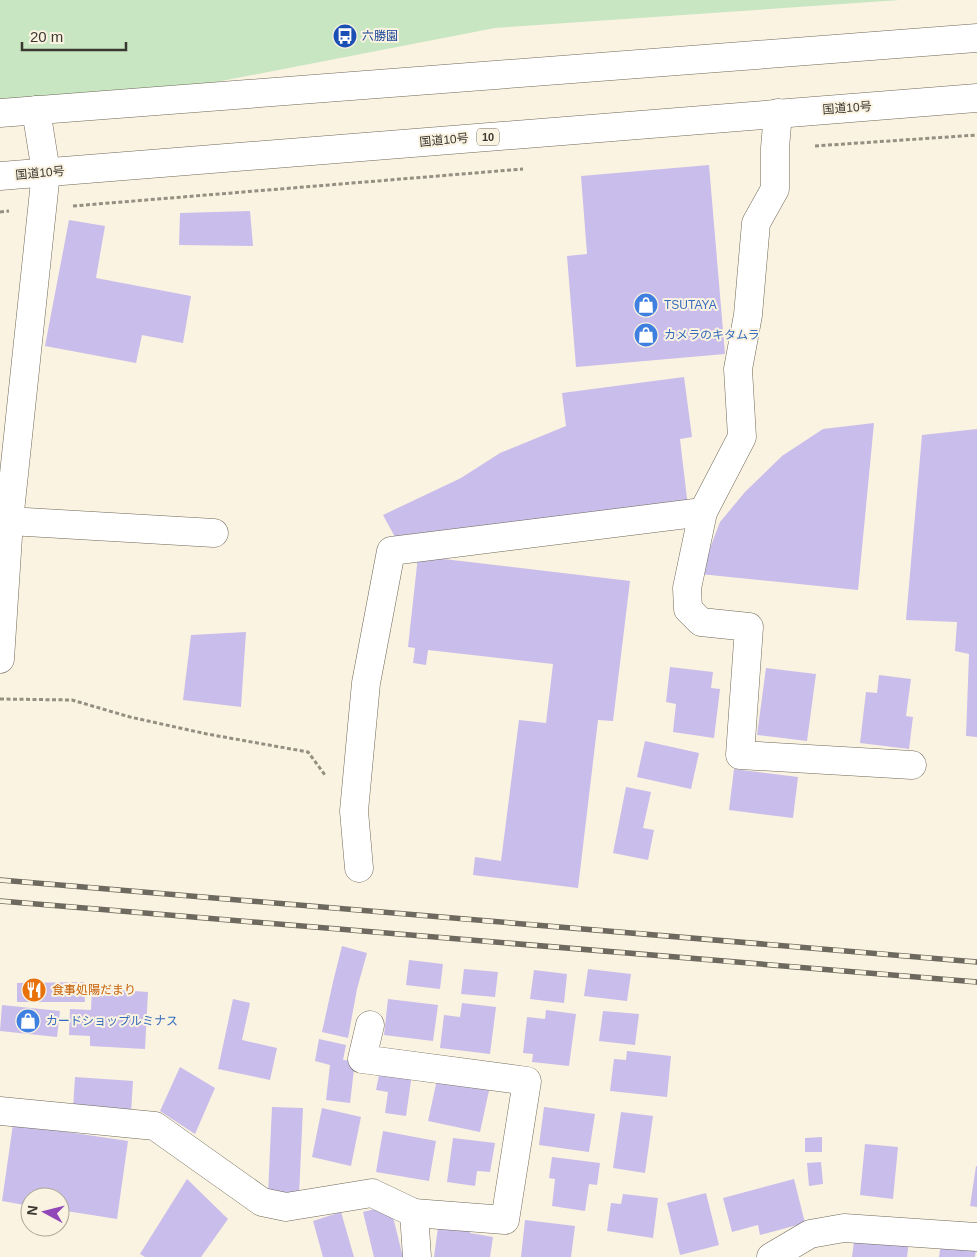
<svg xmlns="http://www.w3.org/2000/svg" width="977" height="1257" font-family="Arial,'Noto Sans JP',sans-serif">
  <rect width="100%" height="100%" fill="#fbf3e1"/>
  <!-- green -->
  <path fill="#c8e6c2" d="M0,0H900L495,28L31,118L0,119Z"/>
  <!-- building -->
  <g fill="#c9bdeb">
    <path d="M709,165L725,354L576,367L567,256L587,254L581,176Z"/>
    <path d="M250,211L253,246L179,245L180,213Z"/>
    <path d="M69,220L105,226L96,278L191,296L183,343L142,335L136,363L45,346Z"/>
    <path d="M684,377L692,437L680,439L688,507L395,537L383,515L461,478L500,453L566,426L562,393Z"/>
    <path d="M874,423L858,590L700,574L720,522L745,492L782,456L823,429Z"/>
    <path d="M977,429V737L966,736L969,654L955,651L957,622L906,620L922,435Z"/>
    <path d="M418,556L630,581L613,721L598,720L578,888L473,875L475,857L501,861L519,720L546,723L553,664L428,650L426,665L413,663L415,648L408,647Z"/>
    <path d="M246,632L241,707L183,700L191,635Z"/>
    <path d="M670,667L713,672L711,688L720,689L714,738L673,732L676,704L666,702Z"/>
    <path d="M766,668L816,674L807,741L757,735Z"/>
    <path d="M879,675L911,679L906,716L913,717L909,749L860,743L866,692L877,693Z"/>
    <path d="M645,741L699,753L691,789L637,777Z"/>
    <path d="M734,769L798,777L793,818L729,810Z"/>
    <path d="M626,787L651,792L643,828L654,830L648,860L613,853Z"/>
    <path d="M342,946L367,953L357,989L348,1038L322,1032L333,982Z"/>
    <path d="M409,960L443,964L440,989L406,985Z"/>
    <path d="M464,969L498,972L495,997L461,994Z"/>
    <path d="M588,969L631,974L627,1001L584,996Z"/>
    <path d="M534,970L567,974L564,1003L530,999Z"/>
    <path d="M84,982L85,1002H17V983Z"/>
    <path d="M92,988L148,992L145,1049L90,1046V1036L69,1035L70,1009L91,1010Z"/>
    <path d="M233,999L250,1003L242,1040L277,1048L270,1080L218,1069Z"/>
    <path d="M388,999L438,1005L433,1041L384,1035Z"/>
    <path d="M462,1003L496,1007L490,1054L440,1048L444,1015L460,1017Z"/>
    <path d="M2,1005L60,1011L57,1037L0,1031Z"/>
    <path d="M546,1010L576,1014L569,1066L532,1062L533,1054L523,1053L527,1017L545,1019Z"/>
    <path d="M603,1011L639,1014L635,1045L599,1041Z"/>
    <path d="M319,1039L346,1045L343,1060L355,1061L350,1103L326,1100L330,1065L315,1061Z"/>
    <path d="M627,1051L671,1056L667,1097L610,1091L614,1059L626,1060Z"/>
    <path d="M180,1067L215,1088L195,1134L160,1111Z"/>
    <path d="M380,1070L412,1074L406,1116L385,1113L388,1092L376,1090Z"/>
    <path d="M438,1075L490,1086L480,1132L428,1121Z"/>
    <path d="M75,1077L133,1081L131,1113L73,1109Z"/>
    <path d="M272,1107L303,1108L299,1195L268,1194Z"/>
    <path d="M544,1107L595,1114L589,1152L539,1145Z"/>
    <path d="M322,1108L361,1117L351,1166L312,1157Z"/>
    <path d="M621,1112L653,1116L645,1173L613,1168Z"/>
    <path d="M13,1124L128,1141L117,1219L60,1210V1197H30V1206L2,1201Z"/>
    <path d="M383,1131L436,1141L429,1181L376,1172Z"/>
    <path d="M822,1137V1152H805V1138Z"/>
    <path d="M453,1138L495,1143L490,1172L477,1171L475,1186L447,1182Z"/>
    <path d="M865,1144L898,1147L893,1199L860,1195Z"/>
    <path d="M552,1157L600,1163L597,1185L589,1184L585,1211L552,1206L555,1179L549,1178Z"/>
    <path d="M821,1162L823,1184L809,1186L807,1163Z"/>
    <path d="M976,1166H977V1207L970,1206Z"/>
    <path d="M187,1179L228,1219L201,1257H145L140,1254Z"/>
    <path d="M794,1179L805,1223L760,1235L758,1225L732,1232L723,1198Z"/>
    <path d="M706,1193L719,1245L680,1255L667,1203Z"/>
    <path d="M623,1194L658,1198L653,1238L607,1231L611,1203L621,1204Z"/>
    <path d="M390,1205L403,1257H374L363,1212Z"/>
    <path d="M341,1212L354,1257H323L313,1221Z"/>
    <path d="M439,1220L471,1225L470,1233L493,1237L490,1257H434Z"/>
    <path d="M525,1220L575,1226L571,1257H521Z"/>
    <path d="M855,1234L909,1241L907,1257H852Z"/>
    <path d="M941,1243L976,1248L975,1257H939Z"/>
  </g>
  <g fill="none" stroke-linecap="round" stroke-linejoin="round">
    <defs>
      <g id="minor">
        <path d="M778,113L775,148V189L756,223L748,315L738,369L742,437L703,512L687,588L688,609L701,622L749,627L740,755L912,765"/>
        <path d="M9,521L214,533"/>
        <path d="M359,868L354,811L366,683L391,551L703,512"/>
        <path d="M370,1025L362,1059L527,1081L505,1220L414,1213"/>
        <path d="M0,1111L155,1126L262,1202L286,1207L372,1193L414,1213L417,1257"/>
        <path d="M771,1257L810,1234L844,1228L977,1237"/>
      </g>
      <path id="tertiary" d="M0,659L9,521L46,172L36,110"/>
      <g id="trunk">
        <path d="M0,113L977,38"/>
        <path d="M0,176L977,98"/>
      </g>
    </defs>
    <!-- minor casing -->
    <use href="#minor" stroke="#6e6858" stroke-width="29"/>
    <!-- tertiary casing -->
    <use href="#tertiary" stroke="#6e6858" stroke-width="29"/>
    <!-- trunk casing -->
    <use href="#trunk" stroke="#6e6858" stroke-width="29"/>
    <!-- path -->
    <g stroke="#948f83" stroke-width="3" stroke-dasharray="4 2.5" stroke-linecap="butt">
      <path d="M815,146L977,135"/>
      <path d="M73,206L523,169"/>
      <path d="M0,212L9,211"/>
      <path d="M0,699L72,700L130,717L207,734L308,752L325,775"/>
    </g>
    <!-- minor -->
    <use href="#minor" stroke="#fff" stroke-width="28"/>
    <!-- tertiary -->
    <use href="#tertiary" stroke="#fff" stroke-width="28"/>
    <!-- trunk -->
    <use href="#trunk" stroke="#fff" stroke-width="28"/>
    <defs>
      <g id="rail">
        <path d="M0,880L977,962"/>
        <path d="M0,901L977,982"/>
      </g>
    </defs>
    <!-- rail casing -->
    <use href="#rail" stroke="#6d695f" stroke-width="5.5"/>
    <!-- rail -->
    <use href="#rail" stroke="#fbf3e1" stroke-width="4" stroke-dasharray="11" stroke-linecap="butt"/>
  </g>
  <!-- icons -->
  <defs>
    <symbol id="bus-disc" viewBox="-11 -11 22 22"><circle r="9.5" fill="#1a4fb4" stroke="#fbf3e1"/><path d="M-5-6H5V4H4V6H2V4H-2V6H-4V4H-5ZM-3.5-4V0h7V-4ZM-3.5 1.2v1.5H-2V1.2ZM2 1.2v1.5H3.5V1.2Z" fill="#fff"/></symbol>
    <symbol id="shop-disc" viewBox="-11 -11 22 22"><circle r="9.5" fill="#3f7fe0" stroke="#fbf3e1"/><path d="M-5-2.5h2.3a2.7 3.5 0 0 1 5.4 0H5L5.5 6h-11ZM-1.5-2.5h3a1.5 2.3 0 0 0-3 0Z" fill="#fff"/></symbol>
    <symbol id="restaurant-disc" viewBox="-11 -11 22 22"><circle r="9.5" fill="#e8710a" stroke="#fbf3e1"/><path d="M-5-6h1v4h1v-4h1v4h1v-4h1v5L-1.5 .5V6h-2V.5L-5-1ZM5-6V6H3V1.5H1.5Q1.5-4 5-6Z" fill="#fff"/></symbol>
  </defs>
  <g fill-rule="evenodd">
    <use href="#bus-disc" x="331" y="22" width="28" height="28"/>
    <use href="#shop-disc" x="632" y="291" width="28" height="28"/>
    <use href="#shop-disc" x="632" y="321" width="28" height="28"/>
    <use href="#restaurant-disc" x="20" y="976" width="28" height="28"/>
    <use href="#shop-disc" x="14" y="1007" width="28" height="28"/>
  </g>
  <g text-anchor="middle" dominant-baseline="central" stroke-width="4" stroke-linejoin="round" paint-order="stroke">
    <!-- shield labels -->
    <rect fill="#fbf3e1" stroke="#757066" stroke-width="1" x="477" y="128.5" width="22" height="17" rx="4"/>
    <g font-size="11" font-weight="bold" fill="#3b3831">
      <text x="488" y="137">10</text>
    </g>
    <!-- transit labels -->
    <g font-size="12" fill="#164399" stroke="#fbf3e1" text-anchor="start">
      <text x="362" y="36">六勝園</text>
    </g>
    <!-- street labels -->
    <g font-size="12" fill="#3b3831" stroke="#fbf3e1">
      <text transform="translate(847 108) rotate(-4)">国道10号</text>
      <text transform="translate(444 140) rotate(-5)">国道10号</text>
      <text transform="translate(40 173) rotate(-5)">国道10号</text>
    </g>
    <!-- shop labels -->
    <g font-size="12" fill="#366cbe" stroke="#fbf3e1" text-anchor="start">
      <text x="664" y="305">TSUTAYA</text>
      <text x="664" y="335">カメラのキタムラ</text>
      <text x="46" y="1021">カードショップルミナス</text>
    </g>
    <!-- food labels -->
    <g font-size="12" fill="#c56008" stroke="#fbf3e1" text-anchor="start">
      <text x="52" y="990">食事処陽だまり</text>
    </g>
  </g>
  <!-- north arrow -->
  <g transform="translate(45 1212) rotate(277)"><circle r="24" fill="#fbf3e1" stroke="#aea89b"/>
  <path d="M0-4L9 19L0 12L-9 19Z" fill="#9247b9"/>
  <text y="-8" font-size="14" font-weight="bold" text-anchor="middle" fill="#3b3831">N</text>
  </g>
  <!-- scale -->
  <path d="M22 42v8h104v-8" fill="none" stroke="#3b3831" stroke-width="2.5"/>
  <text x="30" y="42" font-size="15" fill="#3b3831" stroke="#fbf3e1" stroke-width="4" paint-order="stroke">20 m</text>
</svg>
